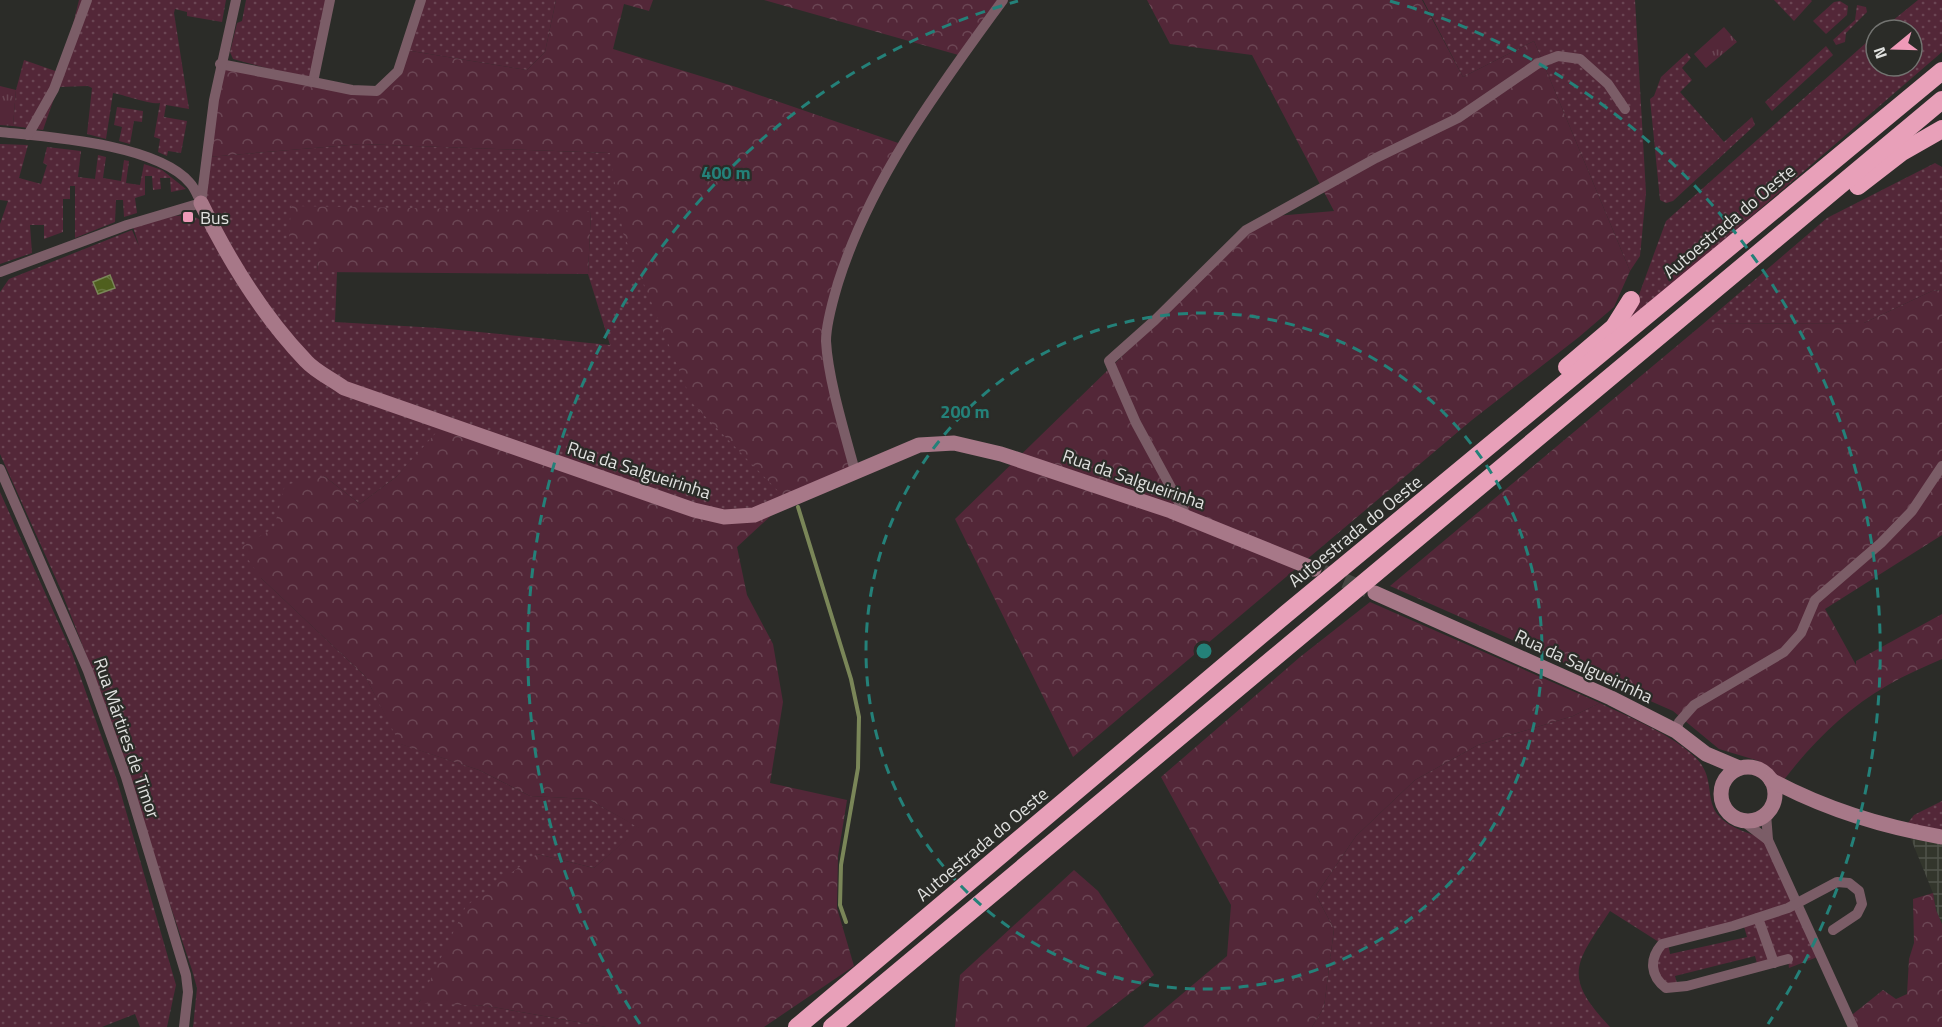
<svg xmlns="http://www.w3.org/2000/svg" width="1942" height="1027" font-family="'Titillium Web',sans-serif">
  <defs>
    <pattern id="industrial-grid" width="8" height="8" patternUnits="userSpaceOnUse" patternTransform="scale(1.5)"><rect width="8" height="8" fill="#33362c"/><path d="M0 4h8M4 0v8" fill="none" stroke="#50534a"/></pattern>
    <pattern id="grass-dots" width="8" height="8" patternUnits="userSpaceOnUse" patternTransform="scale(1.5)"><rect width="8" height="8" fill="#532738"/><path d="M2 2h.1M6 6h.1" fill="none" stroke="#6b4654" stroke-width="1.8" stroke-linecap="round"/></pattern>
    <pattern id="forest-crowns" width="20" height="18" patternUnits="userSpaceOnUse" patternTransform="scale(1.5)"><rect width="20" height="18" fill="#532738"/><path d="M2 6a3 3 0 1 1 6 0M12 15a3 3 0 1 1 6 0" fill="none" stroke="#6b4654"/></pattern>
    <pattern id="park-tufts" width="24" height="20" patternUnits="userSpaceOnUse" patternTransform="scale(1.5)"><rect width="24" height="20" fill="#532738"/><path d="M3 7l-1-3M5 7V3M7 7l1-3M15 17l-1-3M17 17v-4M19 17l1-3" fill="none" stroke="#6b4654"/></pattern>
    <pattern id="water-waves" width="16" height="10" patternUnits="userSpaceOnUse" patternTransform="scale(1.5)"><rect width="16" height="10" fill="#4f5f1e"/><path d="M0 5q4-4 8 0t8 0" fill="none" stroke="#68763e"/></pattern>
  </defs>
  <rect width="100%" height="100%" fill="#2b2c28"/>
  <!-- industrial -->
  <path fill="url(#industrial-grid)" d="M1911,839L1942,844V924L1936,910L1933,893Z"/>
  <!-- grass -->
  <g fill="url(#grass-dots)" fill-rule="evenodd">
    <path d="M79,0H226L222,22L187,16V12L175,9L174,13L189,109L166,105L164,117L187,121L181,153L168,151L167,156L158,152L160,139L154,137L160,103C152,105 124,95 113,93L106,139L87,134L92,88L88,86L58,87L43,130L13,126L16,90L24,60L61,73Z"/>
    <path d="M246,0H326L311,80L233,59L230,52L237,23L242,21Z"/>
    <path d="M421,0H556L545,52L527,70L405,50Z"/>
    <path d="M1423,0H1635L1646,193L1640,256L1630,271L1534,41L1463,77Z"/>
    <path d="M1774,0H1811L1812,1L1794,21Z"/>
    <path d="M1918,0H1942V52L1629,322L1666,221L1876,34V66H1912V30H1881Z"/>
    <path d="M1840,1L1848,6L1847,15L1826,34L1813,21L1834,2Z"/>
    <path d="M1857,5L1866,7L1867,12L1846,33L1845,42L1836,45L1833,40L1855,20Z"/>
    <path d="M1826,46L1833,55L1772,111L1765,102Z"/>
    <path d="M1687,53L1691,58L1682,68L1692,80L1680,92L1724,142L1752,117L1755,125L1673,201L1666,203L1660,200L1650,99L1654,96L1661,77Z"/>
    <path d="M117,107L143,111L142,122L134,121L130,144L119,141L122,127L114,125Z"/>
    <path d="M0,144L28,145L19,178L41,184L47,165L43,163L47,147L81,151L78,177L95,179L98,155L106,157L103,178L121,181L124,160L129,161L126,183L140,185L144,164L162,170L186,189L171,192L170,178H160L161,189L153,190L152,176H145V195L135,198L137,213L124,217L123,200H116L115,222L75,238V186H70V199H63V232L44,239V225H30L32,253L0,264V224L8,201L0,200Z"/>
    <path d="M361,144L610,153L788,500L754,515L415,457L396,477L360,504L324,476L261,578L365,676L401,744L479,770L530,796L588,799L640,828L594,868L537,854L419,1002L487,1006L606,1027H193L197,988L192,970L85,652L61,590L0,454V292L9,279L132,230L139,246L133,227C152,222 187,207 203,222L208,157ZM591,211L588,274L610,345L438,328L335,322L337,272L317,271L320,240Z"/>
    <path d="M1935,163L1942,167V290L1932,291L1864,323L1703,324L1827,218Z"/>
    <path d="M0,492L72,653L117,780L176,985L167,1027H140L135,1014L102,1027H0Z"/>
    <path d="M1600,703C1632,719 1670,733 1696,758C1716,778 1704,800 1719,816C1730,829 1753,834 1768,840L1820,956L1789,968L1788,960L1758,967L1755,956L1675,976L1678,987L1666,988L1652,968L1662,944L1610,911C1575,964 1562,976 1610,1027H1312L1324,1007L1334,929L1316,895L1356,836L1415,780L1478,745L1573,716ZM1743,923L1747,937L1670,954L1668,943Z"/>
    <path d="M1942,801V834L1904,828L1914,815Z"/>
  </g>
  <!-- forest -->
  <g fill="url(#forest-crowns)">
    <path d="M556,0H653L649,11L624,4L613,49L736,87L904,145L845,260L826,340L855,471L788,500L737,547L747,595L773,644L783,702L770,783L847,800L838,856L837,908L854,966L764,1027H606L487,1006L419,1003L466,906L537,854L594,868L639,828L588,799L530,796L479,770L400,744L365,676L261,578L240,548L274,528L285,485L324,476L360,504L396,477L444,424L723,517L787,500L693,404L623,233L610,153L361,144L208,157L221,67L377,90L398,71L405,50L527,70L545,52Z"/>
    <path d="M764,0H1003L962,56Z"/>
    <path d="M1147,0H1422L1463,77L1534,41L1630,271L1614,307L1579,337L1472,420L1073,757L955,519L1265,217L1334,211L1252,55L1170,44Z"/>
    <path d="M291,206L591,211L588,274L317,272L319,240L289,239Z"/>
    <path d="M1942,290V535L1825,609L1856,665V661L1942,614V659C1924,667 1905,675 1888,685C1846,709 1812,743 1783,781L1759,761L1719,749L1673,711L1390,586L1703,324L1864,323L1932,291Z"/>
    <path d="M1370,602L1600,703L1573,716L1478,745L1415,780L1356,836L1316,895L1334,929L1324,1007L1312,1027H1143L1227,956L1231,905L1161,777L1300,657Z"/>
    <path d="M1074,870L1098,891L1154,975L1086,1027H955L960,975Z"/>
    <path d="M1933,893L1936,910L1942,924V1027H1853L1848,1018L1883,990L1896,999L1907,994L1909,959L1914,943L1913,899Z"/>
  </g>
  <!-- park -->
  <g fill="url(#park-tufts)">
    <path d="M1724,27L1737,42L1706,68L1694,54Z"/>
    <path d="M0,86L16,90L13,126L0,125Z"/>
  </g>
  <!-- water -->
  <path fill="url(#water-waves)" stroke="#7a8658" stroke-width="1.5" d="M110,275L115,288L98,294L93,282Z"/>
  <g fill="none" stroke-linecap="round" stroke-linejoin="round">
    <!-- stream -->
    <path stroke="#7a8658" stroke-width="4" d="M798,507L851,679L859,717L858,768L841,865L840,905L846,922"/>
    <!-- secondary-tunnel -->
    <path stroke="#464743" stroke-width="15" stroke-dasharray="15 8" stroke-linecap="butt" d="M1323,572L1367,590"/>
    <!-- street -->
    <g stroke="#7b5d67" stroke-width="10">
      <path d="M220,64L313,82L330,0"/>
      <path d="M313,82L352,90L377,91L398,71L421,0"/>
      <path d="M0,132C49,137 157,144 190,183C195,188 198,197 201,203"/>
      <path d="M28,135L54,89L87,0"/>
      <path d="M201,203L214,100L236,0"/>
      <path d="M0,272L127,225L201,203"/>
      <path d="M0,469L88,671L126,777L186,975L188,992L184,1027"/>
      <path d="M855,471C845,434 828,379 826,341C826,323 833,300 838,283C871,178 939,88 1003,0"/>
      <path d="M1187,517L1136,423L1109,361L1155,320L1246,230L1376,158L1458,118L1537,64L1558,56L1580,59L1608,84L1625,109"/>
      <path d="M1676,731L1679,722L1694,705L1784,652L1801,633L1815,600L1881,543L1912,511L1942,466"/>
      <path d="M1766,814L1768,840L1853,1027"/>
      <path d="M1743,821L1768,840"/>
      <path d="M1758,918L1774,963"/>
      <path d="M1788,959L1687,986L1666,988C1650,976 1649,959 1662,944L1733,926L1788,908L1837,882L1849,883L1859,891L1862,904L1857,914L1833,930"/>
    </g>
    <!-- secondary -->
    <g stroke="#a77888" stroke-width="15">
      <path d="M201,203C228,259 263,316 306,361C316,372 332,379 344,388L694,510L724,517L754,515L919,445L954,443L1001,454L1171,511L1314,569"/>
      <path d="M1375,593L1611,698L1676,731L1706,754L1739,768"/>
      <circle cx="1748" cy="794" r="27"/>
      <path d="M1771,780C1823,808 1884,827 1942,837"/>
    </g>
    <!-- highway -->
    <g stroke="#e8a0b9" stroke-width="18">
      <path d="M1858,186L1902,152L1942,129"/>
      <path d="M1567,367L1614,327L1631,300"/>
      <path d="M797,1027L1286,614L1942,71"/>
      <path d="M832,1027L1942,100"/>
    </g>
  </g>
  <!-- distance rings -->
  <g fill="none" stroke="#248179" stroke-width="3" stroke-dasharray="10 8">
    <circle cx="1204" cy="651" r="338"/>
    <path d="M640 1024A676 676 0 0 1 1018 1M1390 1A676 676 0 0 1 1768 1024"/>
  </g>
  <!-- markers -->
  <rect fill="#ef9ab8" stroke="#2b2c28" stroke-width="2" x="182" y="211" width="12" height="12" rx="3"/>
  <g text-anchor="middle" dominant-baseline="central" stroke-width="4.5" stroke-linejoin="round" paint-order="stroke">
    <!-- poi labels -->
    <g font-size="18" fill="#e0e1df" stroke="#2b2c28" text-anchor="start">
      <text x="200" y="217">Bus</text>
    </g>
    <!-- street labels -->
    <g font-size="18" fill="#e0e1df" stroke="#2b2c28">
      <text transform="translate(1729 221) rotate(-40)">Autoestrada do Oeste</text>
      <text transform="translate(639 470) rotate(18)">Rua da Salgueirinha</text>
      <text transform="translate(1134 479) rotate(19)">Rua da Salgueirinha</text>
      <text transform="translate(1355 531) rotate(-39)">Autoestrada do Oeste</text>
      <text transform="translate(1584 666) rotate(25)">Rua da Salgueirinha</text>
      <text transform="translate(127 738) rotate(71)">Rua Mártires de Timor</text>
      <text transform="translate(982 844) rotate(-40)">Autoestrada do Oeste</text>
    </g>
  </g>
  <circle cx="1204" cy="651" r="9" fill="#248179" stroke="#2b2c28" stroke-width="3"/>
  <g font-size="18" text-anchor="middle" font-weight="bold" fill="#248179" stroke="#2b2c28" stroke-width="4.5" stroke-linejoin="round" paint-order="stroke">
    <text x="726" y="179">400 m</text>
    <text x="965" y="418">200 m</text>
  </g>
  <!-- north arrow -->
  <g transform="translate(1894 48) rotate(251)"><circle r="28" fill="#2b2c28" stroke="#737471" stroke-width="1.5"/>
  <path d="M0-4.5L10 22L0 15L-10 22Z" fill="#ef9ab8"/>
  <text y="-9" font-size="16" font-weight="bold" text-anchor="middle" fill="#e0e1df">N</text>
  </g>
</svg>
